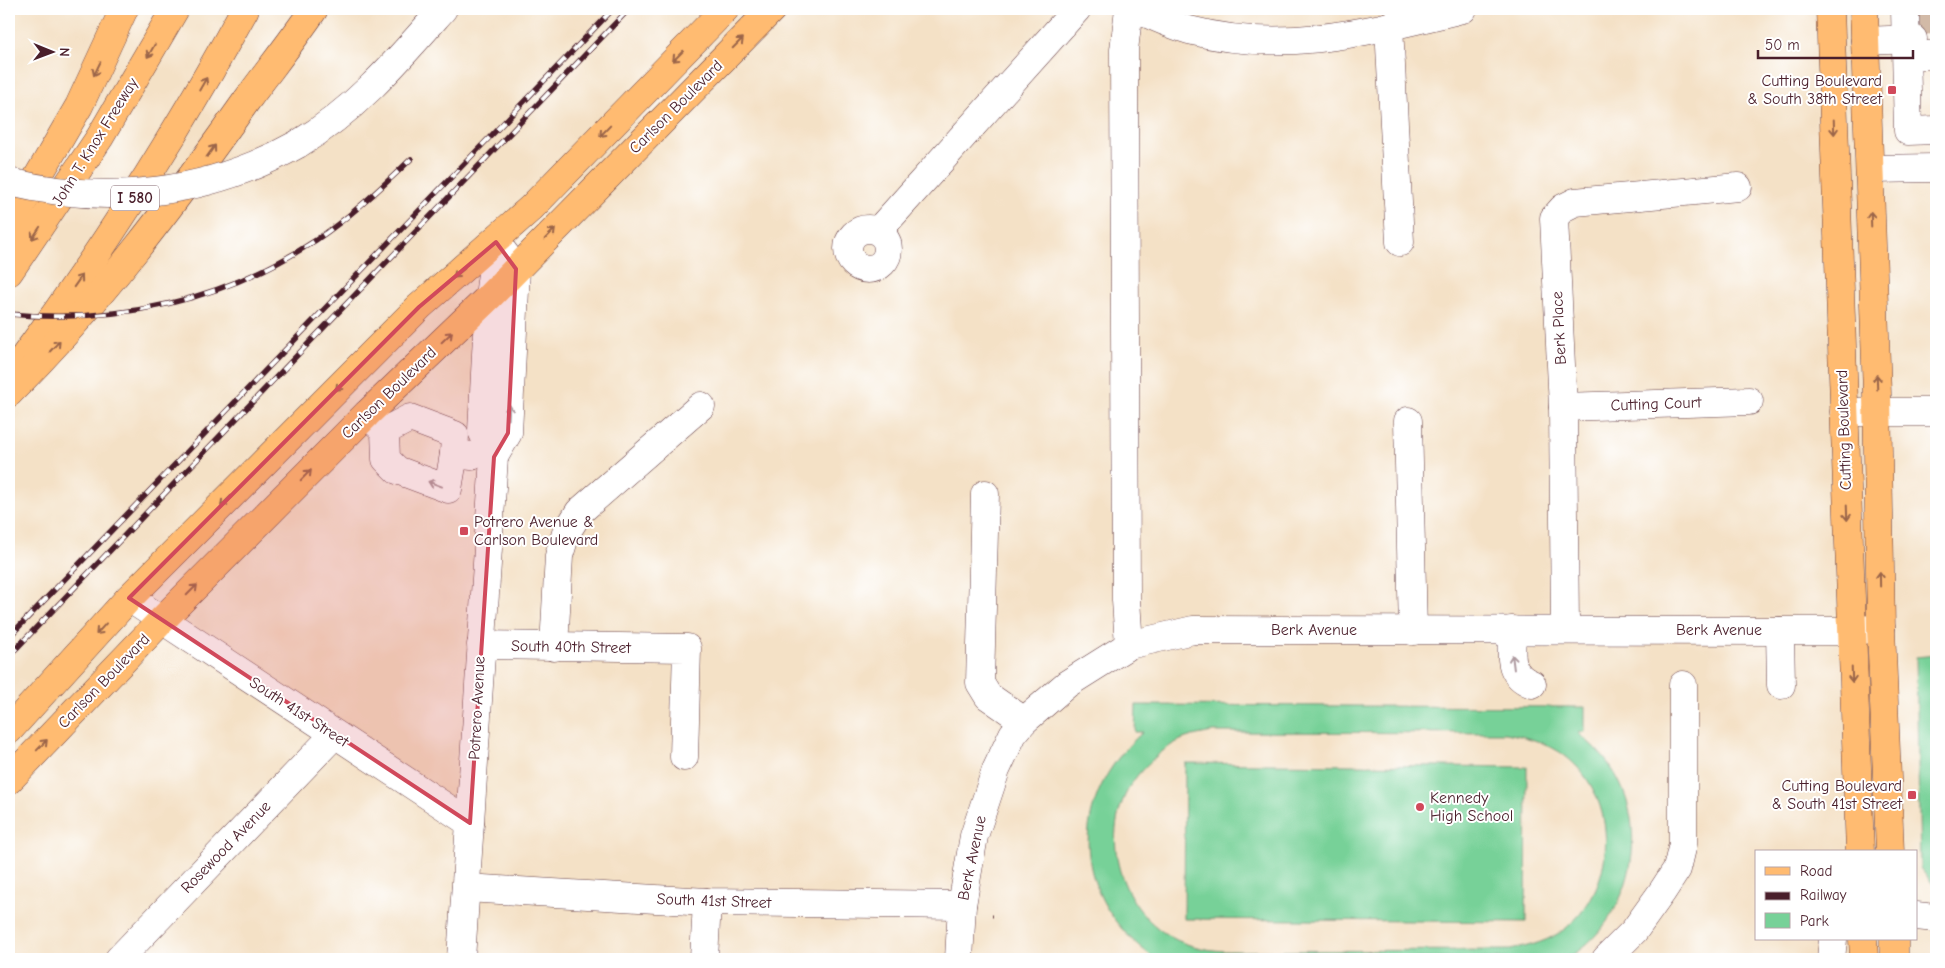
<svg xmlns="http://www.w3.org/2000/svg" width="1945" height="968" font-family="'Comic Neue',sans-serif">
  <rect width="100%" height="100%" fill="#fff"/>
  <filter id="ink" filterUnits="userSpaceOnUse"><feTurbulence type="fractalNoise" baseFrequency=".02" numOctaves="2"/><feDisplacementMap in="SourceGraphic" scale="10" xChannelSelector="R" yChannelSelector="G"/><feConvolveMatrix kernelMatrix="1 2 1 2 8 2 1 2 1" color-interpolation-filters="sRGB"/></filter>
  <filter id="wash" filterUnits="userSpaceOnUse"><feTurbulence type="fractalNoise" baseFrequency=".0096" numOctaves="4" result="noise"/><feDisplacementMap in="SourceGraphic" scale="20" xChannelSelector="R" yChannelSelector="G"/><feGaussianBlur stdDeviation="1.12" result="paint"/><feColorMatrix in="noise" values="0 0 0 0 0 0 0 0 0 0 0 0 0 0 0 0 0 1.4 0 .05"/><feComposite in="paint" operator="in"/></filter>
  <g filter="url(#wash)">
    <rect width="100%" height="100%" fill="#f4e1c6"/>
    <!-- green -->
    <g fill="#77d198" stroke="#607862" fill-rule="evenodd">
      <path d="M1936,655V888L1920,868L1916,657Z"/>
      <path d="M1136,705L1585,707V732L1578,733C1590,743 1601,753 1610,766C1654,829 1631,922 1566,959H1156C1071,901 1065,800 1143,732H1135ZM1212,732L1505,733C1524,736 1541,741 1558,751C1619,790 1621,883 1566,928C1550,941 1530,946 1510,950L1225,951C1204,950 1181,945 1163,932C1110,894 1097,814 1146,766C1157,755 1171,743 1186,738C1194,735 1204,734 1212,732Z"/>
      <path d="M1185,763L1527,767L1526,922L1184,919Z"/>
    </g>
  </g>
  <g filter="url(#ink)">
    <g fill="none" stroke-linecap="round" stroke-linejoin="round">
      <!-- minor-tunnel -->
      <path stroke="#d2baa7" stroke-width="28" stroke-dasharray="28 14" stroke-linecap="butt" d="M1912,21L1936,20"/>
      <defs>
        <g id="minor">
          <path d="M1136,9C1153,16 1171,25 1189,30C1285,55 1370,31 1463,9"/>
          <path d="M1905,9L1908,131L1936,130"/>
          <path d="M1389,26L1400,242"/>
          <path d="M1865,41L1913,39"/>
          <path d="M1907,55H1936"/>
          <path d="M298,144C356,110 399,59 443,9"/>
          <path d="M1870,169L1936,168"/>
          <circle cx="868" cy="249" r="20"/>
          <path d="M878,231L1077,9"/>
          <path d="M1563,407L1749,401"/>
          <path d="M1844,412H1936"/>
          <path d="M367,414L385,431L386,459L397,470L448,489L454,454"/>
          <path d="M1408,421L1413,631"/>
          <path d="M385,431L410,418L455,435L454,454L472,456"/>
          <path d="M494,457L482,431L489,297L496,242"/>
          <path d="M985,494L980,683L988,696L1024,721"/>
          <path d="M129,598L470,823"/>
          <path d="M1565,629L1563,407L1554,218L1563,208L1575,202L1738,187"/>
          <path d="M1512,630C1512,653 1506,674 1532,684"/>
          <path d="M1780,631L1781,685"/>
          <path d="M481,645L687,648L684,757"/>
          <path d="M1129,645L1126,600L1124,50L1129,9"/>
          <path d="M554,647L559,556L566,533L579,512L701,406"/>
          <path d="M466,888L707,902L962,905"/>
          <path d="M1916,916L1936,918"/>
          <path d="M119,959L334,735"/>
          <path d="M461,959L494,457L508,433L516,269L496,242"/>
          <path d="M704,959L707,902"/>
          <path d="M959,959L962,905L974,836L996,770L1013,734L1024,721L1067,684L1129,645L1193,630L1851,631L1881,628"/>
          <path d="M1606,959L1634,931L1662,892L1677,869L1683,844V685"/>
          <path d="M1831,959L1833,939"/>
        </g>
        <g id="major">
          <path d="M1830,9L1860,852"/>
          <path d="M1864,9L1877,394L1881,628L1890,852"/>
          <path d="M9,730L129,598L419,307L531,208L725,9"/>
          <path d="M9,780L161,621L367,414L489,297L772,9"/>
          <path d="M1863,939L1864,959"/>
          <path d="M1894,939V959"/>
        </g>
        <g id="highway">
          <path d="M9,226L79,106L124,9"/>
          <path d="M9,272L100,137L175,9"/>
          <path d="M16,368C101,254 177,134 245,9"/>
          <path d="M9,393C98,304 174,203 247,100C269,70 293,40 314,9"/>
        </g>
      </defs>
      <!-- minor casing -->
      <use href="#minor" stroke="#643c42" stroke-width="29"/>
      <!-- major casing -->
      <use href="#major" stroke="#643c42" stroke-width="29"/>
      <!-- highway casing -->
      <use href="#highway" stroke="#643c42" stroke-width="29"/>
      <!-- path -->
      <path stroke="#643c42" stroke-width="3" stroke-dasharray="1 4" stroke-linecap="butt" d="M992,916H997"/>
      <!-- minor -->
      <use href="#minor" stroke="#fff" stroke-width="28"/>
      <!-- major -->
      <use href="#major" stroke="#ffbb71" stroke-width="28"/>
      <!-- highway -->
      <use href="#highway" stroke="#ffbb71" stroke-width="28"/>
      <defs>
        <g id="rail">
          <path d="M9,314C117,324 224,301 316,240C350,217 381,188 411,159"/>
          <path d="M9,637L613,9"/>
          <path d="M9,656L629,9"/>
        </g>
      </defs>
      <!-- rail casing -->
      <use href="#rail" stroke="#4a1f2b" stroke-width="5.5"/>
      <!-- rail -->
      <use href="#rail" stroke="#fff" stroke-width="4" stroke-dasharray="11" stroke-linecap="butt"/>
      <defs>
        <path id="minor-bridge" d="M9,182C108,206 209,194 298,144"/>
      </defs>
      <!-- minor-bridge casing -->
      <use href="#minor-bridge" stroke="#643c42" stroke-width="29" stroke-linecap="butt"/>
      <!-- minor-bridge -->
      <use href="#minor-bridge" stroke="#fff" stroke-width="28"/>
    </g>
    <!-- one-way arrows -->
    <defs><path id="oneway-shaft" d="M-6 0H5M1.5-3L5.5 0L1.5 3" fill="none" stroke-width="1.6" stroke-linecap="round" stroke-linejoin="round" transform="scale(1.25)"/></defs>
    <g stroke="#9b654a">
      <use href="#oneway-shaft" transform="translate(738 43) rotate(-45)"/>
      <use href="#oneway-shaft" transform="translate(151 51) rotate(120)"/>
      <use href="#oneway-shaft" transform="translate(678 56) rotate(135)"/>
      <use href="#oneway-shaft" transform="translate(97 69) rotate(116)"/>
      <use href="#oneway-shaft" transform="translate(203 84) rotate(-60)"/>
      <use href="#oneway-shaft" transform="translate(1834 127) rotate(88)"/>
      <use href="#oneway-shaft" transform="translate(605 131) rotate(134)"/>
      <use href="#oneway-shaft" transform="translate(211 151) rotate(-54)"/>
      <use href="#oneway-shaft" transform="translate(1871 219) rotate(-92)"/>
      <use href="#oneway-shaft" transform="translate(36 233) rotate(124)"/>
      <use href="#oneway-shaft" transform="translate(550 234) rotate(-45)"/>
      <use href="#oneway-shaft" transform="translate(459 273) rotate(140)"/>
      <use href="#oneway-shaft" transform="translate(78 281) rotate(-55)"/>
      <use href="#oneway-shaft" transform="translate(447 337) rotate(-44)"/>
      <use href="#oneway-shaft" transform="translate(55 346) rotate(-47)"/>
      <use href="#oneway-shaft" transform="translate(1877 382) rotate(-92)"/>
      <use href="#oneway-shaft" transform="translate(341 385) rotate(135)"/>
      <use href="#oneway-shaft" transform="translate(306 475) rotate(-45)"/>
      <use href="#oneway-shaft" transform="translate(226 501) rotate(135)"/>
      <use href="#oneway-shaft" transform="translate(1847 513) rotate(88)"/>
      <use href="#oneway-shaft" transform="translate(1880 579) rotate(-91)"/>
      <use href="#oneway-shaft" transform="translate(192 590) rotate(-45)"/>
      <use href="#oneway-shaft" transform="translate(101 629) rotate(132)"/>
      <use href="#oneway-shaft" transform="translate(1852 675) rotate(88)"/>
      <use href="#oneway-shaft" transform="translate(42 745) rotate(-46)"/>
    </g>
    <g stroke="#ae9aa0">
      <use href="#oneway-shaft" transform="translate(509 412) rotate(-87)"/>
      <use href="#oneway-shaft" transform="translate(435 484) rotate(-160)"/>
      <use href="#oneway-shaft" transform="translate(1513 662) rotate(-97)"/>
    </g>
  </g>
  <!-- marked area -->
  <path fill="#d1495b" fill-opacity="0.2" stroke="#d1495b" stroke-width="4" stroke-linejoin="round" d="M496,242L516,269L508,433L494,457L470,823L129,598L419,307Z"/>
  <!-- markers -->
  <g fill="#d1495b" stroke="#fff" stroke-width="2">
    <rect x="1887" y="85" width="10" height="10" rx="2.5"/>
    <rect x="459" y="526" width="10" height="10" rx="2.5"/>
    <rect x="1907" y="790" width="10" height="10" rx="2.5"/>
    <circle cx="1420" cy="807" r="5"/>
  </g>
  <g text-anchor="middle" dominant-baseline="central" stroke-width="4" stroke-linejoin="round" paint-order="stroke">
    <!-- shield labels -->
    <rect fill="#fff" stroke="#80626b" stroke-width="1" x="111" y="185.5" width="48" height="25" rx="4"/>
    <g font-size="15" font-weight="bold" fill="#4a1f2b">
      <text x="135" y="198">I 580</text>
    </g>
    <!-- poi labels -->
    <g font-size="16" fill="#4a1f2b" stroke="#fff" text-anchor="end">
      <text x="1882" y="81">Cutting Boulevard<tspan x="1882" dy="18">&amp; South 38th Street</tspan></text>
      <text x="474" y="522" text-anchor="start">Potrero Avenue &amp;<tspan x="474" dy="18">Carlson Boulevard</tspan></text>
      <text x="1902" y="786">Cutting Boulevard<tspan x="1902" dy="18">&amp; South 41st Street</tspan></text>
      <text x="1430" y="798" text-anchor="start">Kennedy<tspan x="1430" dy="18">High School</tspan></text>
    </g>
    <!-- street labels -->
    <g font-size="16" fill="#4a1f2b" stroke="#fff">
      <text transform="translate(676 107) rotate(-45)">Carlson Boulevard</text>
      <text transform="translate(95 142) rotate(-58)">John T. Knox Freeway</text>
      <text transform="translate(1559 328) rotate(-93)">Berk Place</text>
      <text transform="translate(389 393) rotate(-44)">Carlson Boulevard</text>
      <text transform="translate(1656 404) rotate(-2)">Cutting Court</text>
      <text transform="translate(1844 430) rotate(-92)">Cutting Boulevard</text>
      <text x="1314" y="630">Berk Avenue</text>
      <text x="1719" y="630">Berk Avenue</text>
      <text transform="translate(571 647) rotate(1)">South 40th Street</text>
      <text transform="translate(104 681) rotate(-46)">Carlson Boulevard</text>
      <text transform="translate(477 708) rotate(-87)">Potrero Avenue</text>
      <text transform="translate(299 712) rotate(33)">South 41st Street</text>
      <text transform="translate(226 847) rotate(-46)">Rosewood Avenue</text>
      <text transform="translate(972 858) rotate(-78)">Berk Avenue</text>
      <text transform="translate(714 901) rotate(2)">South 41st Street</text>
    </g>
  </g>
  <!-- margin -->
  <rect width="1945" height="968" fill="none" stroke="#fff" stroke-width="30"/>
  <!-- legend -->
  <rect x="1755" y="850" width="162" height="90" fill="#ffffff" stroke="#b7a5aa"/>
  <rect x="1765" y="867" width="25" height="8" fill="#ffbb71" stroke="#b7a5aa"/>
  <text x="1800" y="876" font-size="15" fill="#4a1f2b">Road</text>
  <rect x="1765" y="892" width="25" height="8" fill="#4a1f2b" stroke="#b7a5aa"/>
  <text x="1800" y="900" font-size="15" fill="#4a1f2b">Railway</text>
  <rect x="1765" y="913" width="25" height="15" fill="#77d198" stroke="#b7a5aa"/>
  <text x="1800" y="926" font-size="15" fill="#4a1f2b">Park</text>
  <!-- north arrow -->
  <g transform="translate(52 52) rotate(91)" stroke="#ffffff" stroke-width="4" paint-order="stroke">
  <path d="M0-4L9 19L0 12L-9 19Z" fill="#4a1f2b"/>
  <text y="-8" font-size="14" font-weight="bold" text-anchor="middle" fill="#4a1f2b">N</text>
  </g>
  <!-- scale -->
  <path d="M1758 50v8h155v-8" fill="none" stroke="#4a1f2b" stroke-width="2.5"/>
  <text x="1765" y="50" font-size="15" fill="#4a1f2b" stroke="#ffffff" stroke-width="4" paint-order="stroke">50 m</text>
</svg>
